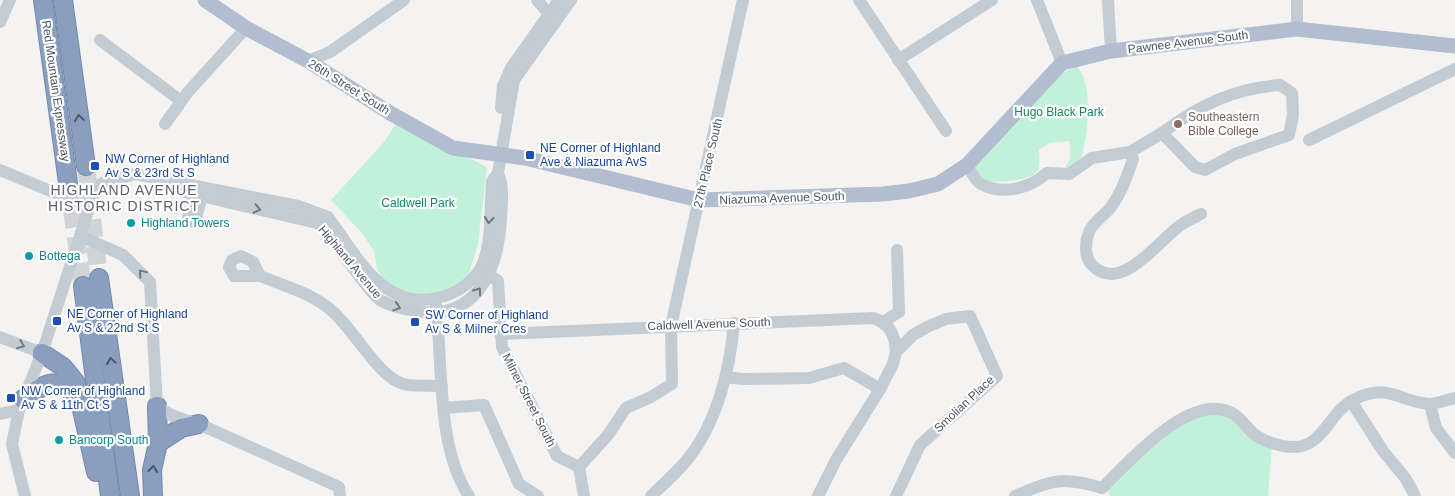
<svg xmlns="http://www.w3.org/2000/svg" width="1455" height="496" font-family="Arial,sans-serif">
  <rect width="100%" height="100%" fill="#f4f3f2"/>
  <!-- green -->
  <g fill="#c2f1da">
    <path d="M1075,66C1095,77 1089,148 1077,165L1065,168L1070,159V141L1049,143L1039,150C1039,157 1041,164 1038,170C1031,182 993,183 981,181L974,172L979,152L1042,86Z"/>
    <path d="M397,122L487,167L478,244L468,277L458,287L423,296L409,293L386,284L377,269L374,251L361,232L331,200L385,141Z"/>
    <path d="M1221,412L1272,446L1268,496H1110L1107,487L1186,419Z"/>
  </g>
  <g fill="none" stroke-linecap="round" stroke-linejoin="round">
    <!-- highway-tunnel -->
    <g stroke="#d2d3d5" stroke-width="18" stroke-dasharray="18 9" stroke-linecap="butt">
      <path d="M86,166L99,278"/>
      <path d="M68,183L83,286"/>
    </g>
    <defs>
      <g id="highway">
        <path d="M43,0L68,183"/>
        <path d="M63,0L86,166"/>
        <path d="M99,278L130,496"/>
        <path d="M83,286L110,496"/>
        <path d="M42,353L63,367L76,383L96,472"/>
        <path d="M23,399C47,383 55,375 78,397"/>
        <path d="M158,443L181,428L199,424"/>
        <path d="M153,496L152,470L158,443L157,406"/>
      </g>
    </defs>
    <!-- highway casing -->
    <use href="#highway" stroke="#7589ac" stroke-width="20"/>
    <!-- minor -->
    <g stroke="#c3cbd3" stroke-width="12">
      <path d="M537,0L553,19"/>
      <path d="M859,0L946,131"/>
      <path d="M1037,0L1062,63"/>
      <path d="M1108,0L1111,51"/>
      <path d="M1297,0V29"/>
      <path d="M0,22L10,0"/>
      <path d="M100,40L181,101"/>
      <path d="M898,60L992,0"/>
      <path d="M308,61L330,52L404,0"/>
      <path d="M1280,85L1292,93L1293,115L1289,135L1235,154L1205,170L1195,167L1162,133C1198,106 1234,88 1280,85Z"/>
      <path d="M501,108L503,86L511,68L559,0"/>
      <path d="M165,124L188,92L246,28"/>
      <path d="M1309,140L1455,69"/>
      <path d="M1130,152L1162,133"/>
      <path d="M967,165C970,170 975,181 981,184C1003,196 1030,188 1047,173L1069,174L1092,158L1130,152L1133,159C1127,176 1122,192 1111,207C1105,215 1092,223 1089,232C1085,242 1084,257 1092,265C1120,294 1156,244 1178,227C1184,222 1193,218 1201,214"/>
      <path d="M0,170L89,207"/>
      <path d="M196,186L188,217L190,222L196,218L204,189"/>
      <path d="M180,191L317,223L324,228C335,242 369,293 380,300C394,308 408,310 424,312C480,317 499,265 501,217C502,202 504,187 498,173"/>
      <path d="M80,236L123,255L150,282L157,406L171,415L210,429L339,487L340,496"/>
      <path d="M482,270L498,281L502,347L557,456L579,467"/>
      <path d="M260,276H234L229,267L232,260L241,256L253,262L260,276C282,285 307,292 326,306C352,324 376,376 403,384C415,387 430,385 442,386"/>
      <path d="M436,305C443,363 436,447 469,496"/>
      <path d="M883,322L899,312L897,250"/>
      <path d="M500,334L873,318C890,324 895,334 896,352"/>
      <path d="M0,337L42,353"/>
      <path d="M726,377L742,379L809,378L844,368L880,389"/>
      <path d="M1351,401L1383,451L1406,479L1415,496"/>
      <path d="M1430,404L1436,428L1455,453"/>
      <path d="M444,408L484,405L519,484L538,496"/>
      <path d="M0,414L19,410"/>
      <path d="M579,467L608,435L626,408L651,397L672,384L671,326L743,0"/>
      <path d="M579,467L584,496"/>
      <path d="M1102,488C1129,462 1193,387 1235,415C1242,420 1247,428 1254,434C1263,441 1281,447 1293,447C1324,447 1329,412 1353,400C1388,382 1397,401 1429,404C1437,404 1447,400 1455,398"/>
      <path d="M25,496L12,444L19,410L42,353L92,199L102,183L135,174L298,206L328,217C359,259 387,319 450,294C465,288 481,274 485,257C492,234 490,206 492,181L498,173L514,80L571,0"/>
      <path d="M651,496C663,485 676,473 687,460C717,423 730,370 734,323"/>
      <path d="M818,496L836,460L880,389L893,364L896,352L913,335L927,327L946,319L970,316L997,376L920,445L896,496"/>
      <path d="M1015,496C1053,480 1062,476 1102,488"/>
    </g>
    <!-- major -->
    <path stroke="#b2bed0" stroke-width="15" d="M205,0L246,28L308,61L390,113L453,148L525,158L699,200L883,194L909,191L938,184L967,165L1062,63L1111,51L1297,29L1455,46"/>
    <!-- highway -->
    <use href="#highway" stroke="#8a9ec0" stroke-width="18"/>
  </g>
  <!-- one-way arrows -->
  <defs><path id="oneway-chevron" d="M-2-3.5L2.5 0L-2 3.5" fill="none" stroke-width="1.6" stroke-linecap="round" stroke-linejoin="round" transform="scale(1.25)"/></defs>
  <g stroke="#4c5765">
    <use href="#oneway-chevron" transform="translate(79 118) rotate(-98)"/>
    <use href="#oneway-chevron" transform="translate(111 361) rotate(-98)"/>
    <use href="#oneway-chevron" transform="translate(153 469) rotate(-85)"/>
  </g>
  <g stroke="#6e7782">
    <use href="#oneway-chevron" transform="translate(257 209) rotate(13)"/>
    <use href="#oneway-chevron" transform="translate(489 220) rotate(95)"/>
    <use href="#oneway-chevron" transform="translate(142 273) rotate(-130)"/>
    <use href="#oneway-chevron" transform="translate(478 291) rotate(-54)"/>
    <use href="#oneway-chevron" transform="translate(397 307) rotate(18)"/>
    <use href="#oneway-chevron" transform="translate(21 345) rotate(22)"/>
  </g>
  <!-- markers -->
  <circle fill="#8d6e63" stroke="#fff" stroke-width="2" cx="1178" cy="124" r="5"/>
  <g fill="#1a4fb4" stroke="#fff" stroke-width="2">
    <rect x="525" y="150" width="10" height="10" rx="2.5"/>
    <rect x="90" y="161" width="10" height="10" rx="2.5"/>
    <rect x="52" y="316" width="10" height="10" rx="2.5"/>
    <rect x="410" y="317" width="10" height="10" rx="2.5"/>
    <rect x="6" y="393" width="10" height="10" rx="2.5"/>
  </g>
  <g fill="#0f9aa8" stroke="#fff" stroke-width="2">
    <circle cx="131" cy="223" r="5"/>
    <circle cx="29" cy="256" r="5"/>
    <circle cx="59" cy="440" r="5"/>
  </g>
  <g text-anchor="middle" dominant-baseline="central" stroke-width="4.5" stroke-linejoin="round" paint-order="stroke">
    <!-- street labels -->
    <g font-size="12" fill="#495360" stroke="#fff">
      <text transform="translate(1188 42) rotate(-7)">Pawnee Avenue South</text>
      <text transform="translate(349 87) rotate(32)">26th Street South</text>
      <text transform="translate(56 91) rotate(82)">Red Mountain Expressway</text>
      <text transform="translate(708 163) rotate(-77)">27th Place South</text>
      <text transform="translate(782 198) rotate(-2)">Niazuma Avenue South</text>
      <text transform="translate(350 262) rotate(50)">Highland Avenue</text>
      <text transform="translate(709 324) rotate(-2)">Caldwell Avenue South</text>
      <text transform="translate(529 400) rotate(63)">Milner Street South</text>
      <text transform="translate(964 404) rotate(-43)">Smolian Place</text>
    </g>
    <!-- park labels -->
    <g font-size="12" fill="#17855b" stroke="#fff">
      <text x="1059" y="112">Hugo Black Park</text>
      <text x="418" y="203">Caldwell Park</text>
    </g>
    <!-- education labels -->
    <g font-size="12" fill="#785e54" stroke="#fff" text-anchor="start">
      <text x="1188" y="117">Southeastern<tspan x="1188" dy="14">Bible College</tspan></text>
    </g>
    <!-- transit labels -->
    <g font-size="12" fill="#164399" stroke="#fff" text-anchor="start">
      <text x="540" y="148">NE Corner of Highland<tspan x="540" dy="14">Ave &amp; Niazuma AvS</tspan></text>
      <text x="105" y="159">NW Corner of Highland<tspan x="105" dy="14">Av S &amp; 23rd St S</tspan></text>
      <text x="67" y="314">NE Corner of Highland<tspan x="67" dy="14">Av S &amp; 22nd St S</tspan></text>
      <text x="425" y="315">SW Corner of Highland<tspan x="425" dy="14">Av S &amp; Milner Cres</tspan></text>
      <text x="21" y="391">NW Corner of Highland<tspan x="21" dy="14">Av S &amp; 11th Ct S</tspan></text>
    </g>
    <!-- culture labels -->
    <g font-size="12" fill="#0d838f" stroke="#fff" text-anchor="start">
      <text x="141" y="223">Highland Towers</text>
      <text x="39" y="256">Bottega</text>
      <text x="69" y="440">Bancorp South</text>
    </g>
    <!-- neighbourhood labels -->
    <g font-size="14" letter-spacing="1" fill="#5e6167" stroke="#fff">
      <text x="124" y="190">HIGHLAND AVENUE<tspan x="124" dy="16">HISTORIC DISTRICT</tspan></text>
    </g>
  </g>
</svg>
